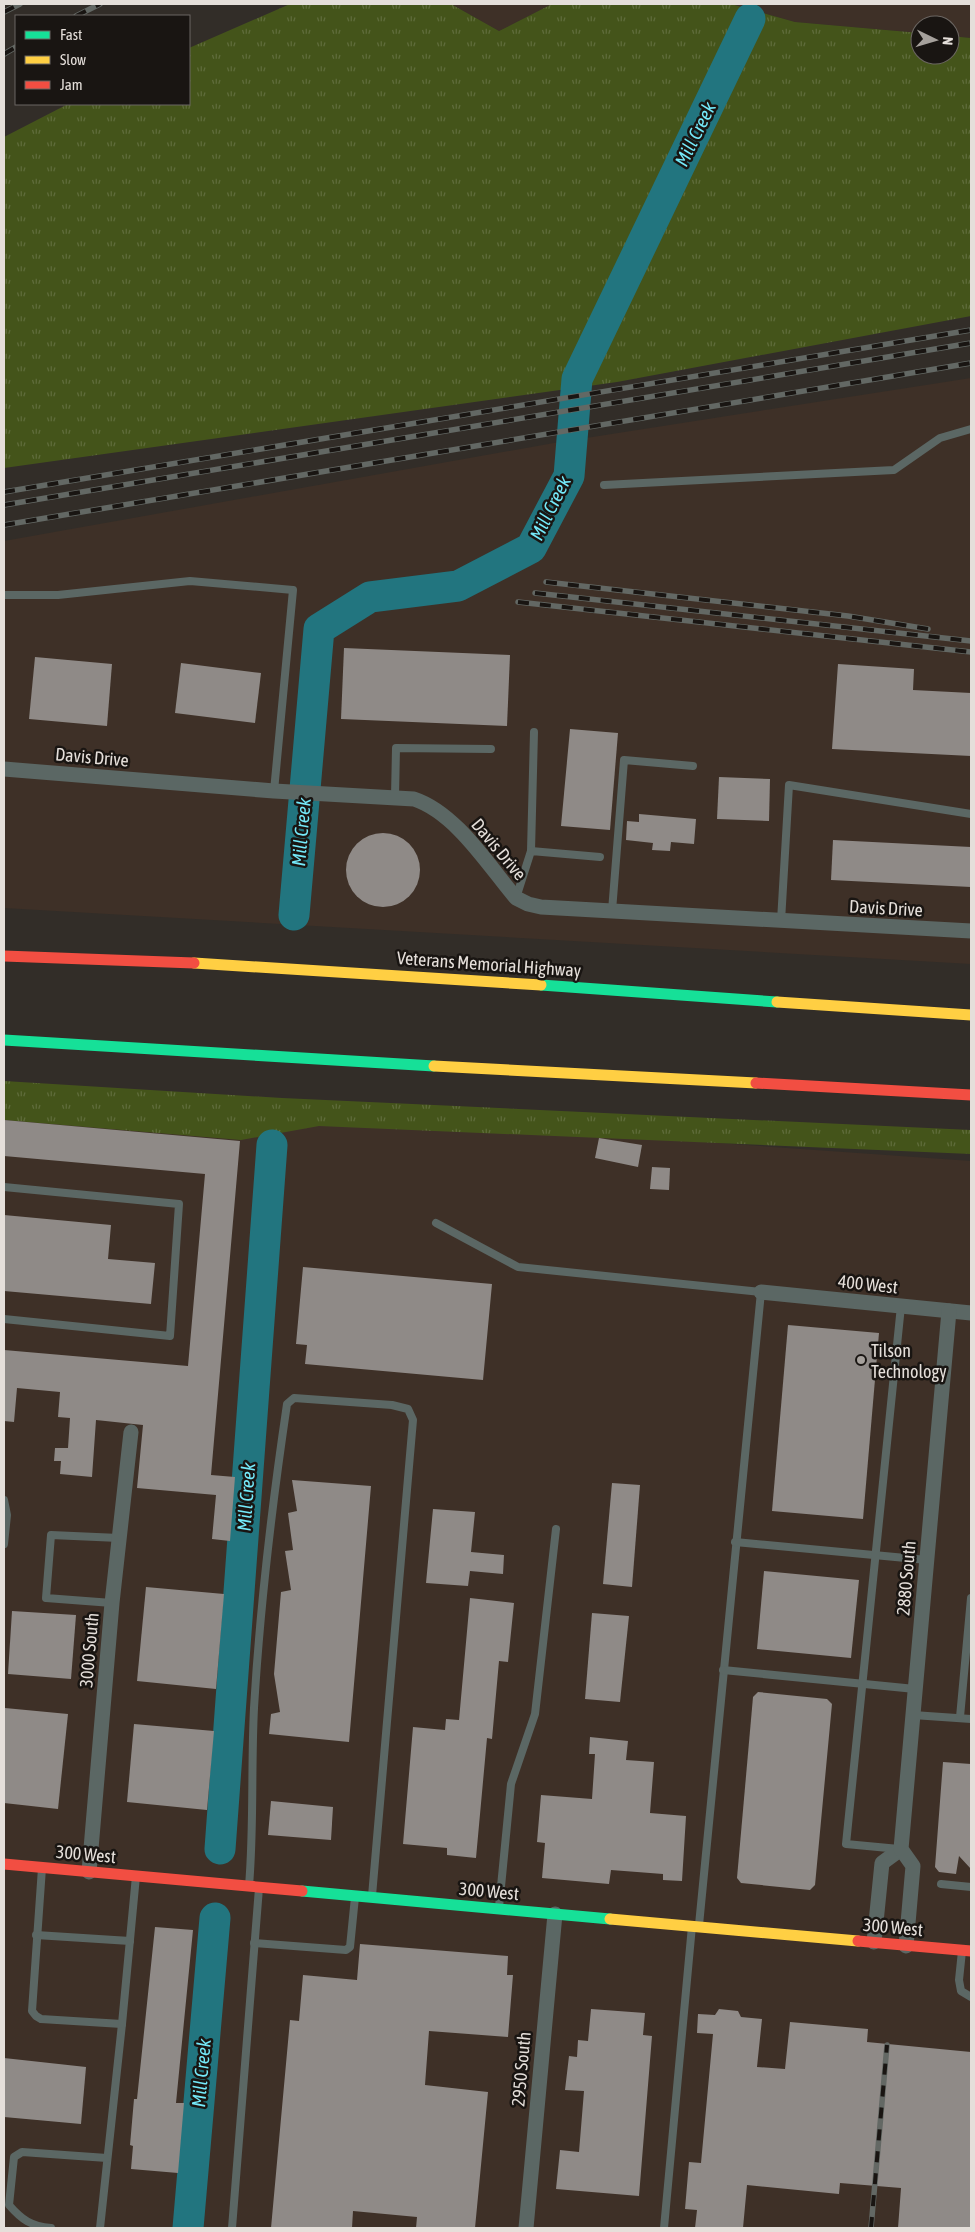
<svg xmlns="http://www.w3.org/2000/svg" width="975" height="2232" font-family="'Asap Condensed',sans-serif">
  <defs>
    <pattern id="grass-tufts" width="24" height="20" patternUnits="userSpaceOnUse" patternTransform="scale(1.25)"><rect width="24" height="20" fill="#44541a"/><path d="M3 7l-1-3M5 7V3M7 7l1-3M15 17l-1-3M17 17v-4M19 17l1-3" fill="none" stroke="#5f6c3b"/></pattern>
  </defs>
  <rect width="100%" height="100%" fill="#322d28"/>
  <!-- built -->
  <g fill="#3e3027">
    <path d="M451,4H552L499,31Z"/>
    <path d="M731,4H971V38L950,36V25H920V33L795,22Z"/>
    <path d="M971,378V964L4,908V541L554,443Z"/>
    <path d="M4,1098L254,1110L971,1161V2228H4Z"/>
  </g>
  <!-- grass -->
  <g fill="url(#grass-tufts)">
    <path d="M290,4H451L499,31L552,4H731L795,22L920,33V55H950V36L971,38V316L617,382L4,468V137L68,104H189V48Z"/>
    <path d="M4,1081L282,1098L971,1130V1154L319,1126L241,1140L4,1120Z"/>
  </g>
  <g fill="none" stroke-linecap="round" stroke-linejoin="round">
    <!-- river -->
    <g stroke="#22757f" stroke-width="31">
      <path d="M294,915L319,629L370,597L458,586L531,548L569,476L577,379L750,19"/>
      <path d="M220,1849L272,1145"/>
      <path d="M188,2228L215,1918"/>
    </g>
  </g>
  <!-- building -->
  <g fill="#8f8a87">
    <path d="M344,648L510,655L507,726L341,719Z"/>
    <path d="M35,657L112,664L107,726L29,719Z"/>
    <path d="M181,663L261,673L255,723L175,713Z"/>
    <path d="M838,664L914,669L913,690L971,693V756L832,749Z"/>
    <path d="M570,729L618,733L610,830L561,826Z"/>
    <path d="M719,777L770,779L769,821L717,819Z"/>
    <path d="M639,814L696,819L694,844L671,842L670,851L652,850L653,843L626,840L627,821L639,822Z"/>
    <circle cx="383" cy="870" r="37"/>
    <path d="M833,840L971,847V887L831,880Z"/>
    <path d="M4,1120L240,1141L211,1475L235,1477L230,1541L212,1539L216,1495L137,1488L143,1425L96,1420L92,1477L60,1474L61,1461H54L55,1448H68L70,1418L58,1417L60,1392L17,1388L14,1422L4,1421V1350L188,1366L205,1174L4,1156Z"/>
    <path d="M599,1138L642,1145L638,1167L595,1158Z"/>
    <path d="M652,1167L670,1168L669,1190L650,1189Z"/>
    <path d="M4,1215L111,1225L108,1259L155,1263L151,1304L4,1291Z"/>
    <path d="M303,1267L492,1284L483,1380L305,1364L307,1345L296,1344Z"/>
    <path d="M788,1325L879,1333L863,1519L772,1511Z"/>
    <path d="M292,1480L371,1486L349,1742L269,1734L271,1714L280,1712L274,1674L281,1592L291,1590L285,1551L293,1550L288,1513L297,1511Z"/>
    <path d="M612,1483L640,1485L632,1587L603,1584Z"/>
    <path d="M433,1509L475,1512L471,1552L504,1555L503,1574L470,1571L468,1586L426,1583Z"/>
    <path d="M764,1571L859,1580L851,1658L757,1649Z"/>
    <path d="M146,1587L224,1594L216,1689L137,1681Z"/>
    <path d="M470,1598L514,1603L508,1662L499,1661L492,1739L487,1738L476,1858L447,1855V1848L403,1844L413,1727L445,1730L446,1719L459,1720Z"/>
    <path d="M12,1611L76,1615L71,1679L8,1674Z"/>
    <path d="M592,1613L629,1616L620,1702L585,1699Z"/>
    <path d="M758,1692L827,1699L832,1704L815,1885L810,1890L741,1883L737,1878L753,1697Z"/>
    <path d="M5,1708L68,1714L58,1809L4,1803Z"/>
    <path d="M134,1724L214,1731L207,1810L127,1802Z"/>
    <path d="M590,1737L628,1741L626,1760L654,1762L650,1813L686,1816L682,1881L663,1880V1874L611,1870L609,1884L542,1878L545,1843L537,1842L541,1795L592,1799L595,1754H589Z"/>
    <path d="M943,1762L971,1764V1869L959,1856L956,1874L939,1872L935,1867Z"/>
    <path d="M271,1801L333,1807L331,1840L268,1835Z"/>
    <path d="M155,1927L193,1930L176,2103H184L178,2173L131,2169L133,2146L130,2145L134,2099H137Z"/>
    <path d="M360,1944L508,1956L507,1975H513L508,2037L429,2031L425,2085L488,2092L475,2228H416L417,2217L353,2211L352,2228H271L290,2020L299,2021L303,1975L357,1980Z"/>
    <path d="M591,2009L645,2013L643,2035L652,2036L639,2196L556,2189L560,2150L579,2152L584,2091L565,2090L569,2056L577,2057L578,2040L588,2041Z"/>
    <path d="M719,2009L738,2011L741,2017L762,2019L757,2067L785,2069L790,2022L868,2029L867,2042L971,2052V2228H898L901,2188L840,2183L839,2194L747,2185L743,2228H695L697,2210L685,2209L689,2162L701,2163L713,2034L697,2033L698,2014L715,2015Z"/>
    <path d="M4,2058L86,2067L81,2124L4,2117Z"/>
  </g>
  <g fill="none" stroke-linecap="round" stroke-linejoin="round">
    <!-- lane -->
    <g stroke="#5b6764" stroke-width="8">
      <path d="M604,485L894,470L940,438L971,429"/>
      <path d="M4,595H58L190,581L293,590L274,791"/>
      <path d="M395,797L396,748L491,749"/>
      <path d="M531,851L534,732"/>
      <path d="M516,898L531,851L600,857"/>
      <path d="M612,911L624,760L693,766"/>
      <path d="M781,921L789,785L971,814"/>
      <path d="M4,1187L179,1204L170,1336L4,1319"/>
      <path d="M436,1223L518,1267L761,1292L699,1925"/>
      <path d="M4,1500L7,1515L4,1544"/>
      <path d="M735,1542L927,1560"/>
      <path d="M112,1603L46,1598L51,1535L119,1538"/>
      <path d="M723,1670L915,1689"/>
      <path d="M913,1715L971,1719"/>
      <path d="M960,1717L971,1598"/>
      <path d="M899,1849L846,1844L901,1306"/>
      <path d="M42,1868L32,2011L36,2016L41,2019L122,2024L100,2228"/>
      <path d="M941,1884L971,1887"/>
      <path d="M249,1886C254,1827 251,1768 254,1708C260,1606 272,1505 287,1404L294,1398L392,1405L408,1409L413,1420L372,1896"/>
      <path d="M499,1907L511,1784L535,1714L556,1529"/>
      <path d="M36,1935L130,1941"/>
      <path d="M254,1943L346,1950L350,1947L355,1897"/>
      <path d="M962,1951L959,1980L961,1991L971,1997"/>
      <path d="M122,2024L136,1876"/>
      <path d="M51,2228C31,2226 22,2220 9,2205L14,2157L22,2152L107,2158"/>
      <path d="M232,2228L259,1888"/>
      <path d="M664,2228L692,1926"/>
    </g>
    <!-- street -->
    <g stroke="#5b6764" stroke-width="15">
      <path d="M4,769L274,791L414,799C456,813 488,865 516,898L528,904L541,907L971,931"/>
      <path d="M761,1292L971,1313"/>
      <path d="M89,1872L112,1603L131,1432"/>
      <path d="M874,1942L882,1863L901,1849"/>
      <path d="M906,1946L913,1866L901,1849L949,1311"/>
      <path d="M526,2228L555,1914"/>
    </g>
    <!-- fast -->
    <g stroke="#16e098" stroke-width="11">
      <path d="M541,985L777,1002"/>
      <path d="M4,1040L434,1066"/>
      <path d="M302,1891L610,1919"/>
    </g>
    <!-- slow -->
    <g stroke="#ffcf43" stroke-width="11">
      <path d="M194,963L541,985"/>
      <path d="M777,1002L971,1015"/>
      <path d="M434,1066L756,1083"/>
      <path d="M610,1919L858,1941"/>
    </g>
    <!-- jam -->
    <g stroke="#f24e42" stroke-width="11">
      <path d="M4,956L194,963"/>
      <path d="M756,1083L971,1095"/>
      <path d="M4,1864L302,1891"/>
      <path d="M858,1941L971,1951"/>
    </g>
    <defs>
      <g id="rail">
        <path d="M4,12L20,4"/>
        <path d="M76,16L100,4"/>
        <path d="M4,54L16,47"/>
        <path d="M4,492L971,330"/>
        <path d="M4,505L971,343"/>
        <path d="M4,525L971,363"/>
        <path d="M546,582L848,616L928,629"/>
        <path d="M535,593L971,641"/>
        <path d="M518,602L971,652"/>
        <path d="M871,2228L887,2045"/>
      </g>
    </defs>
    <!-- rail casing -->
    <use href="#rail" stroke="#636864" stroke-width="5.5"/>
    <!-- rail -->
    <use href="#rail" stroke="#191512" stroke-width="4" stroke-dasharray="11" stroke-linecap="butt"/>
  </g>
  <!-- markers -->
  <circle fill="#a6a19c" stroke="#191512" stroke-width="2" cx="861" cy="1360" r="5"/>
  <g text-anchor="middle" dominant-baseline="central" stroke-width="5" stroke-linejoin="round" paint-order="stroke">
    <!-- street labels -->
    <g font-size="18" fill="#e5dfda" stroke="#191512">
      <text transform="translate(92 757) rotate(5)">Davis Drive</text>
      <text transform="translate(499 849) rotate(50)">Davis Drive</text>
      <text transform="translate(886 908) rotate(3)">Davis Drive</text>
      <text transform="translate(489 964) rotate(4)">Veterans Memorial Highway</text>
      <text transform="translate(868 1284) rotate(6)">400 West</text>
      <text transform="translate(906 1578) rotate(-85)">2880 South</text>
      <text transform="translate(89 1650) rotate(-85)">3000 South</text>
      <text transform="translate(86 1854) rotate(5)">300 West</text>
      <text transform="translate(489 1891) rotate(5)">300 West</text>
      <text transform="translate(893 1927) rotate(5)">300 West</text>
      <text transform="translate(521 2069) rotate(-85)">2950 South</text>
    </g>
    <!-- poi labels -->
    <g font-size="18" fill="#e5dfda" stroke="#191512" text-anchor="start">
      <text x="871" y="1350">Tilson<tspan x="871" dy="21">Technology</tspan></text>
    </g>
    <!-- water labels -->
    <g font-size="19" font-style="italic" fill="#75eafa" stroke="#191512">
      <text transform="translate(695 134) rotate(-64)">Mill Creek</text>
      <text transform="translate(550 508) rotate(-64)">Mill Creek</text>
      <text transform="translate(301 832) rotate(-85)">Mill Creek</text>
      <text transform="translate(246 1497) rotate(-86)">Mill Creek</text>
      <text transform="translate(201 2073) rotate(-85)">Mill Creek</text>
    </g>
  </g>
  <!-- border -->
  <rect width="975" height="2232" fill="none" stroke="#e5dfda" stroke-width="10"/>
  <!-- legend -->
  <rect x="15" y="15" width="175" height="90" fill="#191512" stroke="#6b6662"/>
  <rect x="25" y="31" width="25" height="8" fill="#16e098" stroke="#6b6662"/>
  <text x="60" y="40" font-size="15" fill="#e5dfda">Fast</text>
  <rect x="25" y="56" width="25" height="8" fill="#ffcf43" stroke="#6b6662"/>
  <text x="60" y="65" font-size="15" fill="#e5dfda">Slow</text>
  <rect x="25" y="81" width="25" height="8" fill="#f24e42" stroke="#6b6662"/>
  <text x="60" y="90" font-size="15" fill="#e5dfda">Jam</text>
  <!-- north arrow -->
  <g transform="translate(935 40) rotate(95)"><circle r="24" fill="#191512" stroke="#6b6662"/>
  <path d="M0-4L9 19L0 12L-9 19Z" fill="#a6a19c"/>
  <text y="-8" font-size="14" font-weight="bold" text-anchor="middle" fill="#e5dfda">N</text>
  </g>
</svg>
